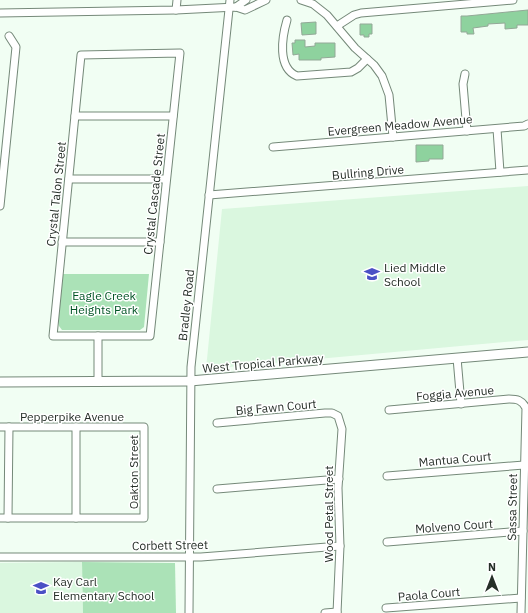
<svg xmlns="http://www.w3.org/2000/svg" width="528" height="613" font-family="'IBM Plex Sans',sans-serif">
  <rect width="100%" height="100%" fill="#f1fef3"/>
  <!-- built -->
  <g fill="#daf7df">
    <path d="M528,186V340L206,369L222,209Z"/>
    <path d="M82,562L83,613H0V563Z"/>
  </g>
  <!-- green -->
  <g fill="#abe2b7">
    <path d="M63,274H149L144,327L140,330H62L59,326L58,321Z"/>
    <path d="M82,562L175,563L176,613H83Z"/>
  </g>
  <!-- building -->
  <g fill="#8ed29e" stroke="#93a897">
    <path d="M528,10V25H517V28L505,29V23L488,24V26L473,28L474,34H467V32H461V16H467Z"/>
    <path d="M316,22V34L302,35L301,23Z"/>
    <path d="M360,24H372V34H369V37H364V35H360Z"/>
    <path d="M295,40H305V47L315,46V43H335V57L321,58V60H299V54L293,55L292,43H295Z"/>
    <path d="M416,145H443V159H429V161L416,162Z"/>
  </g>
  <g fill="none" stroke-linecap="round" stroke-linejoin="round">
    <defs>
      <g id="minor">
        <path d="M301,0L313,4L327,15L355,48L374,65L382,76L389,95L393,137"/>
        <path d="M236,7L246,0"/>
        <path d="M176,10L177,0"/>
        <path d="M0,13L176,10L236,7L245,10L266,0"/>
        <path d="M287,20C282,37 277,68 297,76L351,72L358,68L367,59"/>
        <path d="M337,26L354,15L361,13L513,0"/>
        <path d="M180,53L150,336H53L81,55Z"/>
        <path d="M465,74L463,84L467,131"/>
        <path d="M75,116H173"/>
        <path d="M497,129L500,172"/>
        <path d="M273,147L524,126L528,124"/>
        <path d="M69,179H166"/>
        <path d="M209,195L528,170"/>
        <path d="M0,206L16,47L9,36"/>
        <path d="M62,242H160"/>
        <path d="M98,336V381"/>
        <path d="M457,358L461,404"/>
        <path d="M389,410L509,399C517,399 522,400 526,408L521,613"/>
        <path d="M217,423L325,413H332L338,416L342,429L338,488L340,546L337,613"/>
        <path d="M0,427H144V518H0"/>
        <path d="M387,476L524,465"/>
        <path d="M217,489L339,479"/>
        <path d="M8,518L9,427"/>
        <path d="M76,518V427"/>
        <path d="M387,542L523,531"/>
        <path d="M0,557H201L340,546"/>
        <path d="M386,608L521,598"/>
        <path d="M189,613L191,367L230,0"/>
        <path d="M325,613L337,612"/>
      </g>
      <path id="major" d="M0,382L190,381L528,352"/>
    </defs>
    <!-- minor casing -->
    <use href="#minor" stroke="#758979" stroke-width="9"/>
    <!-- major casing -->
    <use href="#major" stroke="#758979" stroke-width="11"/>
    <!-- minor -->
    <use href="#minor" stroke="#fff" stroke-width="7"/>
    <!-- major -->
    <use href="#major" stroke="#fff" stroke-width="9"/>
  </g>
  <!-- icons -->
  <defs>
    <symbol id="school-bare" viewBox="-9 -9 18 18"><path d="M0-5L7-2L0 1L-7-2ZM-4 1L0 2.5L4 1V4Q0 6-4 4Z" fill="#4b50c5" stroke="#fff" stroke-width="2.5" paint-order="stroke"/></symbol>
  </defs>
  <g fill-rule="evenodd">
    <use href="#school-bare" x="361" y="263" width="22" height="22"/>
    <use href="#school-bare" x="30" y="577" width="22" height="22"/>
  </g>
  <g text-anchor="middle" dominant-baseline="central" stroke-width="3" stroke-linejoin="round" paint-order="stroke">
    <!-- street labels -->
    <g font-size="12" fill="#262f28" stroke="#fff">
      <text transform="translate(400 125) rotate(-5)">Evergreen Meadow Avenue</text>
      <text transform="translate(368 172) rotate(-5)">Bullring Drive</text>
      <text transform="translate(56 194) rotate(-84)">Crystal Talon Street</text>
      <text transform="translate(154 194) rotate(-84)">Crystal Cascade Street</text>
      <text transform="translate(186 305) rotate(-84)">Bradley Road</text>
      <text transform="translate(263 363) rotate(-5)">West Tropical Parkway</text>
      <text transform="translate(455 393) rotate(-5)">Foggia Avenue</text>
      <text transform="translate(276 407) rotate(-5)">Big Fawn Court</text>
      <text x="72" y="416">Pepperpike Avenue</text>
      <text transform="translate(455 459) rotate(-5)">Mantua Court</text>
      <text transform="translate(133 472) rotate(-90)">Oakton Street</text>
      <text transform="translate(512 507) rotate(-89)">Sassa Street</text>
      <text transform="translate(328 514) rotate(-90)">Wood Petal Street</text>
      <text transform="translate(454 526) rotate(-4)">Molveno Court</text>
      <text transform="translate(170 545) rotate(-1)">Corbett Street</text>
      <text transform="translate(429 594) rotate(-5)">Paola Court</text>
    </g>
    <!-- poi labels -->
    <g font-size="12" fill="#262f28" stroke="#fff" text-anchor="start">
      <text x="384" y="267">Lied Middle<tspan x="384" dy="14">School</tspan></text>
      <text x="53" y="581">Kay Carl<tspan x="53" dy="14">Elementary School</tspan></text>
    </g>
    <!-- park labels -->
    <g font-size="12" fill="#015325" stroke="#fff">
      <text x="104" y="295">Eagle Creek<tspan x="104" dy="14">Heights Park</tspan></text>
    </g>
  </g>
  <!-- north arrow -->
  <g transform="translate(492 577)" stroke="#ffffff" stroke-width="3" paint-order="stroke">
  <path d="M0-3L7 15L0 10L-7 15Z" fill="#262f28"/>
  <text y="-6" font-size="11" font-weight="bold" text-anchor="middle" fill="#262f28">N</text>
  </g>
</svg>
